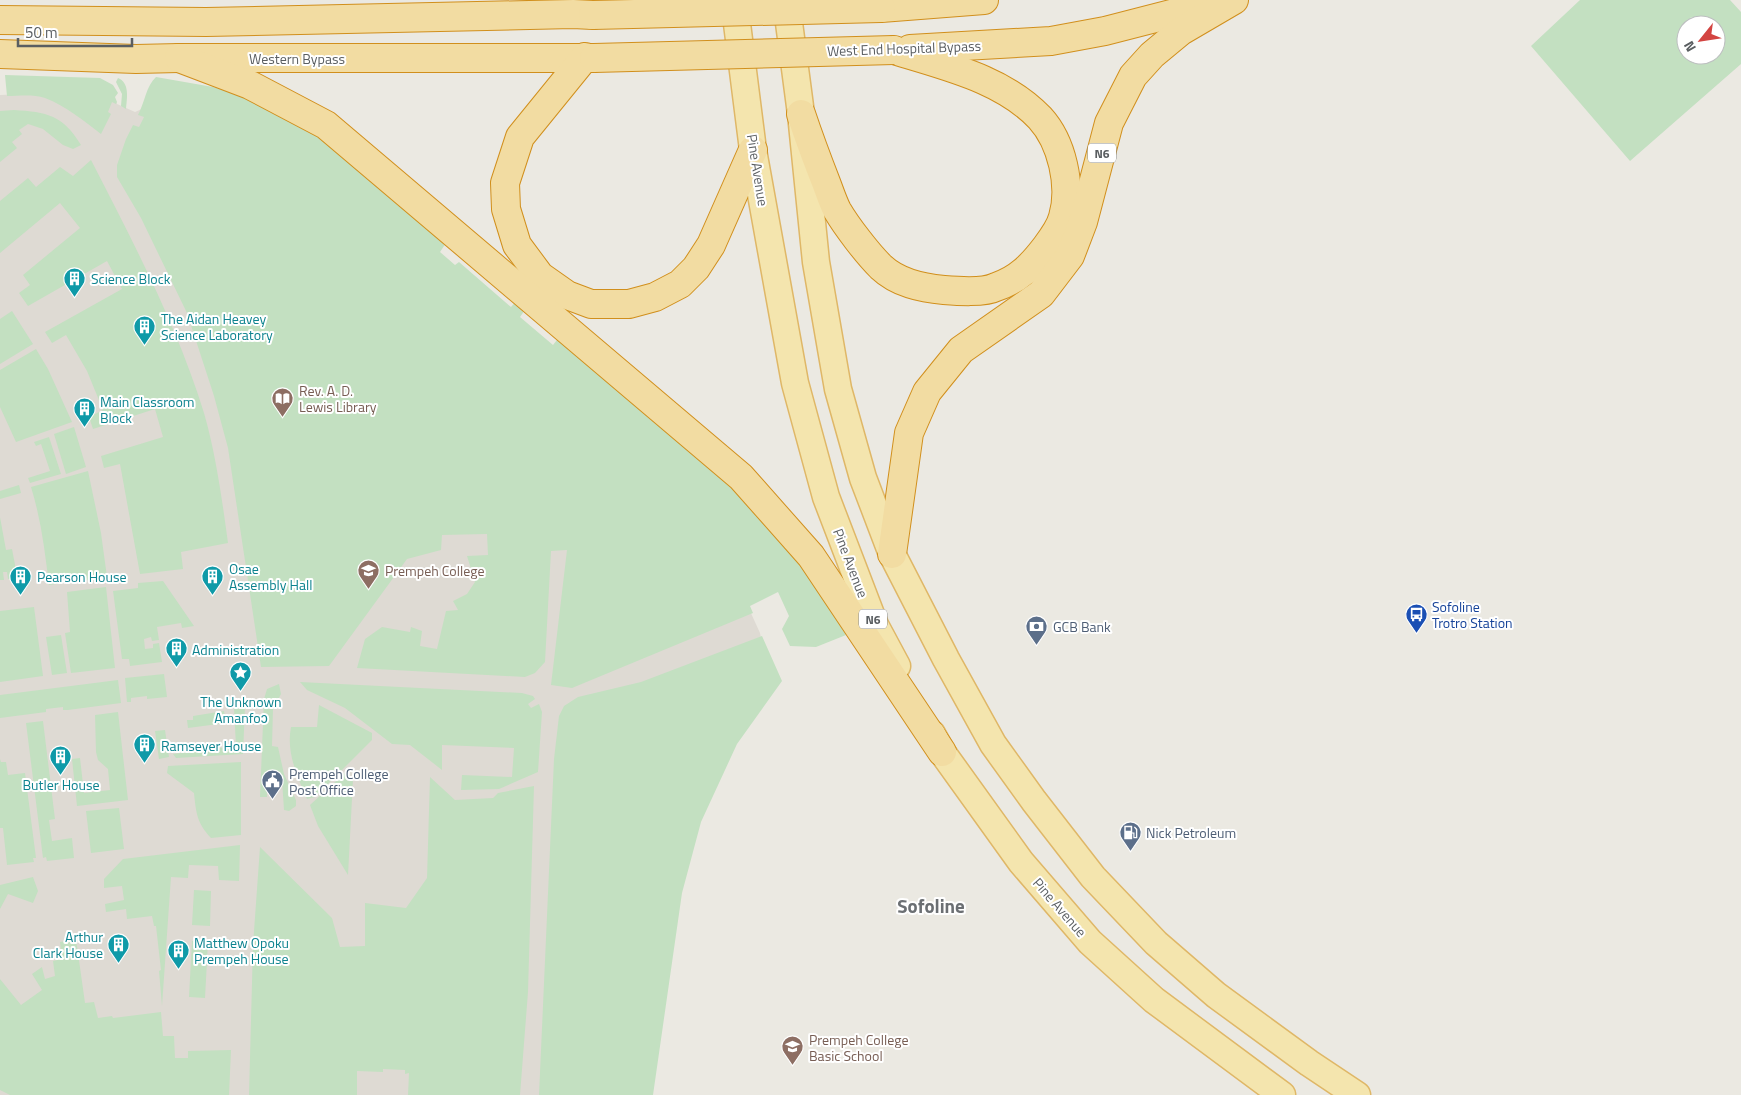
<svg xmlns="http://www.w3.org/2000/svg" width="1741" height="1095" font-family="'Titillium Web',sans-serif">
  <rect width="100%" height="100%" fill="#ebe9e2"/>
  <!-- education -->
  <path fill="#dedad3" d="M101,91L114,96L117,104L135,112L155,103L750,611L760,633L762,643L733,741L685,854L650,1095H0V95Z"/>
  <!-- green -->
  <g fill="#c3e0c1" fill-rule="evenodd">
    <path d="M1580,0H1730L1741,12V64L1630,161L1531,46ZM1686,25H1716V55H1686Z"/>
    <path d="M5,75L100,78L113,85L118,93L115,97L117,102L116,104L112,102L108,112L111,114L101,134C84,121 66,106 45,98C33,94 19,96 7,96Z"/>
    <path d="M156,77L213,87L279,107L318,133L446,243L440,252L455,265L459,262L511,307L518,299L527,307L520,317L553,345L560,336L752,501L813,578L846,635L816,647L790,646L782,629L789,616L778,592L750,606L753,613L572,688L551,685L567,550L551,551L545,662L535,673L525,677L357,668L365,639L382,627L410,632L411,627L422,631L420,646L437,649L446,611L458,610L453,601L467,594L475,582L467,556L488,555L487,534L442,535L441,550L407,559L329,666L261,667L228,448L214,396L187,313L141,218L117,177V165L126,139L133,125L139,127L144,117L138,115C145,102 146,86 156,77Z"/>
    <path d="M118,78C130,83 127,98 126,109L121,106L122,94L116,82Z"/>
    <path d="M14,110C47,112 63,115 81,145L73,149L63,145L43,129L28,124L19,130L22,134L12,142L17,148L0,162V111Z"/>
    <path d="M91,160C133,242 177,325 204,413C216,455 222,499 228,543L181,552L183,569L140,574L120,464L104,468L101,456L163,437L155,409L93,429L89,417L103,410L87,371L66,335L52,343L45,332L122,289L107,261L28,306L19,293L30,285L23,275L80,228L60,203L0,253V201L28,178L36,187L60,167L73,176Z"/>
    <path d="M12,311L33,344L0,364V319Z"/>
    <path d="M36,349L48,369L72,422L16,442L0,407V370Z"/>
    <path d="M74,427L86,467L66,474L54,434Z"/>
    <path d="M49,437L61,474L30,483L28,478L50,471L41,444L36,446L34,442Z"/>
    <path d="M88,471L101,533L107,577L49,585C45,552 41,519 31,487Z"/>
    <path d="M19,485L21,493L0,499V491Z"/>
    <path d="M0,517L6,550L12,549L16,570H20L22,577L8,579L7,572H3L4,580H0Z"/>
    <path d="M163,581L194,626L182,628L181,623L157,627L159,640L152,641L151,637L144,639L145,649L153,648V644L159,643L162,662L130,666L129,659H122L113,591L138,588V583Z"/>
    <path d="M106,587L115,668L71,673L65,633L70,632L67,592Z"/>
    <path d="M34,607L43,676L0,682V611Z"/>
    <path d="M61,635L67,673L52,675L46,637Z"/>
    <path d="M762,636L782,681L737,744L701,822L682,893L653,1095H539L554,759L559,716L564,706L578,697L641,682Z"/>
    <path d="M164,674L167,697L147,699V696L131,698V702H127L125,678Z"/>
    <path d="M118,680L121,703L68,710H63V707L46,709V712L0,718V695Z"/>
    <path d="M300,682L522,693L533,696L535,699L528,704L531,708L539,704L542,712L538,772L499,789L461,790L462,775L512,777L514,748L442,745V770L410,745L392,744L345,708L307,690Z"/>
    <path d="M279,684L281,694L273,709L272,746L278,747L284,774L296,800V806L289,811L284,810L282,780H267V797H260L264,699L267,689Z"/>
    <path d="M319,705L372,733V740L315,797L307,799C297,776 286,752 291,727H317Z"/>
    <path d="M245,707L243,754L176,758L173,754L236,746L234,709Z"/>
    <path d="M224,711L226,723L188,728L187,720H193V716Z"/>
    <path d="M118,712L128,800L77,806L72,759L80,758L84,793L110,790L108,769L98,760L96,752L95,715Z"/>
    <path d="M43,721L55,819L49,820L52,841L72,838L74,858L47,861L46,857L43,858L26,723Z"/>
    <path d="M165,730L169,757L159,759L155,731Z"/>
    <path d="M0,759L1,762H6L8,775L25,773L36,858H33L34,862L7,865L3,828H0Z"/>
    <path d="M241,762V835L211,838C197,823 196,813 194,793L167,773L168,766Z"/>
    <path d="M346,772L353,779L348,875L318,826L310,805Z"/>
    <path d="M430,777L455,800L493,798L498,793L534,786L528,992L520,1095H408L409,1073L405,1074V1070L383,1069V1072L357,1071V1095H249L253,945L260,847L332,918L340,947L365,946V903L406,908L427,878Z"/>
    <path d="M119,808L124,849L91,853L86,811Z"/>
    <path d="M240,845L239,881L219,880L218,866L189,865L188,878L171,877L162,1006L159,971L161,970L156,926H154L152,916L127,919L126,909L106,912L105,904L124,900L122,886L104,888V879L123,859Z"/>
    <path d="M33,877L38,891L33,903L8,894L0,909V885Z"/>
    <path d="M194,890L211,891L210,926L192,925Z"/>
    <path d="M76,939L85,1003L94,1002L98,1018L112,1016L113,1018L161,1012L163,1036H174L175,1058H188V1051L231,1050L229,1095H10L0,1090V979L21,1005L42,990L32,974L42,967L45,979L55,976L53,961L62,959L60,942Z"/>
    <path d="M192,941L208,942L205,998L189,997Z"/>
  </g>
  <g fill="none" stroke-linecap="round" stroke-linejoin="round">
    <defs>
      <g id="primary">
        <path d="M734,0L753,150L795,383L826,497L875,625L897,666"/>
        <path d="M786,0L801,114L816,262L838,389L863,478L892,554L946,659L993,744L1034,801L1093,877L1156,943L1216,995L1309,1063L1357,1095"/>
        <path d="M932,734L942,752L1021,862L1090,942L1154,1000L1282,1095"/>
      </g>
      <g id="trunk">
        <path d="M881,8L984,0"/>
        <path d="M0,20L206,22L573,14L593,15"/>
        <path d="M910,49L1051,41L1105,31L1175,13L1206,1"/>
        <path d="M0,54L136,59L179,58H594"/>
        <path d="M585,57L520,137L505,183L506,209L517,245L540,276L567,295L591,304H629L655,297L680,284L696,268L711,245L753,150"/>
        <path d="M179,58L250,85L326,125L741,477L811,556L942,752"/>
        <path d="M801,114C809,138 818,162 827,185C830,193 833,202 837,210C847,227 867,253 881,267C898,283 921,288 944,290C957,291 984,293 996,287C1005,284 1016,278 1023,272C1035,262 1059,233 1063,217C1072,186 1062,142 1040,118C1002,78 944,66 894,50"/>
        <path d="M892,554L909,433L927,392L961,350L1041,294L1070,256L1083,222L1109,123L1133,76L1152,55L1181,31L1234,0"/>
      </g>
    </defs>
    <!-- primary casing -->
    <use href="#primary" stroke="#dfb767" stroke-width="29"/>
    <!-- trunk casing -->
    <use href="#trunk" stroke="#d18f1c" stroke-width="30"/>
    <!-- primary -->
    <use href="#primary" stroke="#f4e5ae" stroke-width="26"/>
    <!-- trunk -->
    <use href="#trunk" stroke="#f2dca2" stroke-width="28"/>
    <defs>
      <g id="trunk-bridge">
        <path d="M593,15L881,8"/>
        <path d="M594,58L894,50"/>
      </g>
    </defs>
    <!-- trunk-bridge casing -->
    <use href="#trunk-bridge" stroke="#d18f1c" stroke-width="30" stroke-linecap="butt"/>
    <!-- trunk-bridge -->
    <use href="#trunk-bridge" stroke="#f2dca2" stroke-width="28"/>
  </g>
  <!-- icons -->
  <defs>
    <symbol id="building-pin" viewBox="-11 -11 22 30"><path d="M0 17L-7.5 6A9.5 9.5 0 1 1 7.5 6Z" fill="#0f9aa8" stroke="#fff"/><path d="M-4-6H4V6H1V3H-1V6H-4ZM-2.5-4.3h1.7v1.8h-1.7ZM.8-4.3h1.7v1.8H.8ZM-2.5-1h1.7V.8h-1.7ZM.8-1h1.7V.8H.8Z" fill="#fff"/></symbol>
    <symbol id="library-pin" viewBox="-11 -11 22 30"><path d="M0 17L-7.5 6A9.5 9.5 0 1 1 7.5 6Z" fill="#8d6e63" stroke="#fff"/><path d="M-6-4Q-3-5.5-.7-3.5V5Q-3 3-6 4ZM6-4Q3-5.5 .7-3.5V5Q3 3 6 4Z" fill="#fff"/></symbol>
    <symbol id="school-pin" viewBox="-11 -11 22 30"><path d="M0 17L-7.5 6A9.5 9.5 0 1 1 7.5 6Z" fill="#8d6e63" stroke="#fff"/><path d="M0-5L7-2L0 1L-7-2ZM-4 1L0 2.5L4 1V4Q0 6-4 4Z" fill="#fff"/></symbol>
    <symbol id="bus-pin" viewBox="-11 -11 22 30"><path d="M0 17L-7.5 6A9.5 9.5 0 1 1 7.5 6Z" fill="#1a4fb4" stroke="#fff"/><path d="M-5-6H5V4H4V6H2V4H-2V6H-4V4H-5ZM-3.5-4V0h7V-4ZM-3.5 1.2v1.5H-2V1.2ZM2 1.2v1.5H3.5V1.2Z" fill="#fff"/></symbol>
    <symbol id="bank-pin" viewBox="-11 -11 22 30"><path d="M0 17L-7.5 6A9.5 9.5 0 1 1 7.5 6Z" fill="#5c6f8a" stroke="#fff"/><path d="M-6-4H6V4H-6ZM0-2.3a2.3 2.3 0 1 0 0 4.6a2.3 2.3 0 1 0 0-4.6Z" fill="#fff"/></symbol>
    <symbol id="sight-pin" viewBox="-11 -11 22 30"><path d="M0 17L-7.5 6A9.5 9.5 0 1 1 7.5 6Z" fill="#0f9aa8" stroke="#fff"/><path d="M0-6L1.8-2.2L6-1.7L2.9 1.2L3.7 5.4L0 3.3L-3.7 5.4L-2.9 1.2L-6-1.7L-1.8-2.2Z" fill="#fff"/></symbol>
    <symbol id="civic-pin" viewBox="-11 -11 22 30"><path d="M0 17L-7.5 6A9.5 9.5 0 1 1 7.5 6Z" fill="#5c6f8a" stroke="#fff"/><path d="M-.6-6.5H3V-4.5H.6V-3L4-1V1h2V6H-6V1h2V-1L-.6-3ZM-1.2 2.5V6h2.4V2.5Z" fill="#fff"/></symbol>
    <symbol id="fuel-pin" viewBox="-11 -11 22 30"><path d="M0 17L-7.5 6A9.5 9.5 0 1 1 7.5 6Z" fill="#5c6f8a" stroke="#fff"/><path d="M-5.5-6h7V0h2V4h1.3V-2.5L3-4.5l.8-.8L6-3V5H2.5V1h-1V6h-7ZM-4.2-4.7v3.2H.2V-4.7Z" fill="#fff"/></symbol>
  </defs>
  <g fill-rule="evenodd">
    <use href="#building-pin" x="62" y="266" width="25" height="34"/>
    <use href="#building-pin" x="132" y="314" width="25" height="34"/>
    <use href="#library-pin" x="270" y="386" width="25" height="34"/>
    <use href="#building-pin" x="72" y="396" width="25" height="34"/>
    <use href="#school-pin" x="356" y="558" width="25" height="34"/>
    <use href="#building-pin" x="8" y="564" width="25" height="34"/>
    <use href="#building-pin" x="200" y="564" width="25" height="34"/>
    <use href="#bus-pin" x="1404" y="602" width="25" height="34"/>
    <use href="#bank-pin" x="1024" y="614" width="25" height="34"/>
    <use href="#building-pin" x="164" y="636" width="25" height="34"/>
    <use href="#sight-pin" x="228" y="660" width="25" height="34"/>
    <use href="#building-pin" x="132" y="732" width="25" height="34"/>
    <use href="#building-pin" x="48" y="744" width="25" height="34"/>
    <use href="#civic-pin" x="260" y="768" width="25" height="34"/>
    <use href="#fuel-pin" x="1118" y="820" width="25" height="34"/>
    <use href="#building-pin" x="106" y="932" width="25" height="34"/>
    <use href="#building-pin" x="166" y="938" width="25" height="34"/>
    <use href="#school-pin" x="780" y="1034" width="25" height="34"/>
  </g>
  <g text-anchor="middle" dominant-baseline="central" stroke-width="4" stroke-linejoin="round" paint-order="stroke">
    <!-- shield labels -->
    <g fill="#fff" stroke="#8c8e90" stroke-width="1">
      <rect x="1088" y="143.5" width="28" height="19" rx="4"/>
      <rect x="859" y="609.5" width="28" height="19" rx="4"/>
    </g>
    <g font-size="12" font-weight="bold" fill="#5a5e61">
      <text x="1102" y="153">N6</text>
      <text x="873" y="619">N6</text>
    </g>
    <!-- street labels -->
    <g font-size="14" fill="#5a5e61" stroke="#fff">
      <text transform="translate(904 48) rotate(-2)">West End Hospital Bypass</text>
      <text x="297" y="58">Western Bypass</text>
      <text transform="translate(758 170) rotate(81)">Pine Avenue</text>
      <text transform="translate(851 563) rotate(69)">Pine Avenue</text>
      <text transform="translate(1060 907) rotate(49)">Pine Avenue</text>
    </g>
    <!-- culture labels -->
    <g font-size="14" fill="#0d838f" stroke="#fff" text-anchor="start">
      <text x="91" y="278">Science Block</text>
      <text x="161" y="318">The Aidan Heavey<tspan x="161" dy="16">Science Laboratory</tspan></text>
      <text x="100" y="401">Main Classroom<tspan x="100" dy="16">Block</tspan></text>
      <text x="229" y="568">Osae<tspan x="229" dy="16">Assembly Hall</tspan></text>
      <text x="37" y="576">Pearson House</text>
      <text x="192" y="649">Administration</text>
      <text x="241" y="701" text-anchor="middle">The Unknown<tspan x="241" dy="16">Amanfoɔ</tspan></text>
      <text x="161" y="745">Ramseyer House</text>
      <text x="61" y="784" text-anchor="middle">Butler House</text>
      <text x="103" y="936" text-anchor="end">Arthur<tspan x="103" dy="16">Clark House</tspan></text>
      <text x="194" y="942">Matthew Opoku<tspan x="194" dy="16">Prempeh House</tspan></text>
    </g>
    <!-- education labels -->
    <g font-size="14" fill="#785e54" stroke="#fff" text-anchor="start">
      <text x="299" y="390">Rev. A. D.<tspan x="299" dy="16">Lewis Library</tspan></text>
      <text x="385" y="570">Prempeh College</text>
      <text x="809" y="1039">Prempeh College<tspan x="809" dy="16">Basic School</tspan></text>
    </g>
    <!-- transit labels -->
    <g font-size="14" fill="#164399" stroke="#fff" text-anchor="start">
      <text x="1432" y="606">Sofoline<tspan x="1432" dy="16">Trotro Station</tspan></text>
    </g>
    <!-- service labels -->
    <g font-size="14" fill="#4e5e75" stroke="#fff" text-anchor="start">
      <text x="1053" y="626">GCB Bank</text>
      <text x="289" y="773">Prempeh College<tspan x="289" dy="16">Post Office</tspan></text>
      <text x="1146" y="832">Nick Petroleum</text>
    </g>
    <!-- district labels -->
    <g font-size="19" font-weight="bold" fill="#6b6f73" stroke="#fff">
      <text x="931" y="905">Sofoline</text>
    </g>
  </g>
  <!-- north arrow -->
  <g transform="translate(1701 40) rotate(240)"><circle r="24" fill="#ffffff" stroke="#bdbfc0"/>
  <path d="M0-4L9 19L0 12L-9 19Z" fill="#d34441"/>
  <text y="-8" font-size="14" font-weight="bold" text-anchor="middle" fill="#5a5e61">N</text>
  </g>
  <!-- scale -->
  <path d="M18 38v8h114v-8" fill="none" stroke="#5a5e61" stroke-width="2.5"/>
  <text x="25" y="38" font-size="15" fill="#5a5e61" stroke="#ffffff" stroke-width="4" paint-order="stroke">50 m</text>
</svg>
